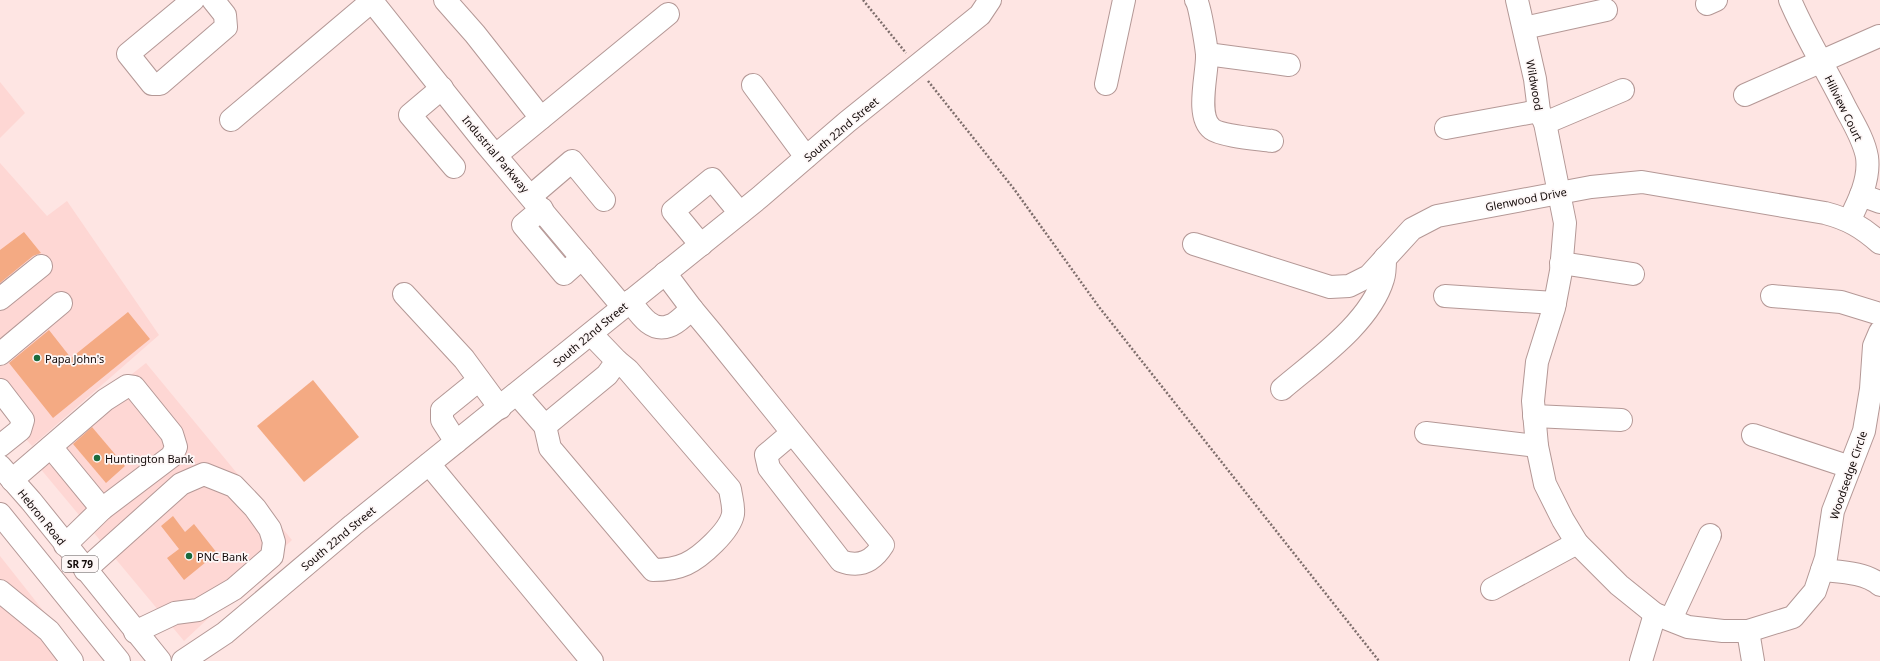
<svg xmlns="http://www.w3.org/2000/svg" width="1880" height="661" font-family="'Noto Sans',sans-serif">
  <rect width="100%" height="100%" fill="#fee5e3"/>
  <!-- built -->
  <g fill="#fed7d4">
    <path d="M0,82L25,113L0,138Z"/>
    <path d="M0,163L47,216L67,201L159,335L32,446L0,408Z"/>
    <path d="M146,363L292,540L184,641L29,455Z"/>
    <path d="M0,556L83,661H0Z"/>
  </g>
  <!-- building -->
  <g fill="#f4aa83">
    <path d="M24,232L41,253L33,256L0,283V250Z"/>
    <path d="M128,312L150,339L53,418L9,363L49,330L71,358Z"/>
    <path d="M313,380L359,437L304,482L257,426Z"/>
    <path d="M92,427L125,466L106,483L73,444Z"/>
    <path d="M173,516L185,532L194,524L217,553L184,580L167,558L179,549L161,526Z"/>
  </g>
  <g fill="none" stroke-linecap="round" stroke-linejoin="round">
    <defs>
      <g id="minor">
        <path d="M193,0L128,54L152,84H160L226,27L225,15L213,0"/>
        <path d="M371,0L485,143L623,307"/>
        <path d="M445,0L475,34L541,118"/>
        <path d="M1196,0C1200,6 1206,45 1207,54C1208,73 1195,116 1212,129C1221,136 1259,139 1272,141"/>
        <path d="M1517,0L1535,79L1539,111L1545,123L1565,223L1561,271L1554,308L1537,362L1533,401L1537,446L1545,484L1563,520L1577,543L1619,585L1655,614L1688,627L1723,631H1748L1793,617L1815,591L1826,558L1833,511L1864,431L1871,389L1874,346L1880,332"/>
        <path d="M1790,0C1806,38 1828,72 1846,109C1854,124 1864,140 1867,157C1870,179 1859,201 1849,221"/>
        <path d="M1707,4L1716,0"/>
        <path d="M1524,28L1606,10"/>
        <path d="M1207,54L1289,65"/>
        <path d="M1106,84L1124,0"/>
        <path d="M753,85L806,157"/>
        <path d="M442,88L410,115L454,167"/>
        <path d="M1745,95L1879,36"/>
        <path d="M231,120L373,0"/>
        <path d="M1545,123L1623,90"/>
        <path d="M1446,128L1539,111"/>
        <path d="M496,155L668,14"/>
        <path d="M1861,195L1880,202"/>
        <path d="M531,196L572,161L604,200"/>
        <path d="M542,209L523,225L564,274L582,258"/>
        <path d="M1194,244L1330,287L1349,286L1369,276L1412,229L1437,216L1591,187L1642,182L1825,213C1848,219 1862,227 1880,243"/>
        <path d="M701,245L673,211L712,179L740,213"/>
        <path d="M1561,263L1633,274"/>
        <path d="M404,294L464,359L500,408"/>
        <path d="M1445,296L1555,303"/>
        <path d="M1772,296L1841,302L1880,314"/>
        <path d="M0,299L41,266"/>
        <path d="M630,301C639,313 651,333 669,326C677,324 685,314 692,309L665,273"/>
        <path d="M692,309L712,333L883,545C873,561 860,568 841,561L769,468L766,455L792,433"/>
        <path d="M0,354L61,303"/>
        <path d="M1282,389C1316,360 1370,323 1383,279C1385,273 1385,265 1385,258"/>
        <path d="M0,390L23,420L20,430L0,446"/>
        <path d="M517,394L545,426L550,448L653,570C664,570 675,569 686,564C701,557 730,531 733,514C734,506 731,497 730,489L628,370L617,361"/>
        <path d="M1534,416L1621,420"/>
        <path d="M545,426L607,375L617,361L591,334"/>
        <path d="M1426,433L1537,446"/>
        <path d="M1753,435L1850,467"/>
        <path d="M456,442L442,420V410L479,380"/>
        <path d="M51,447L102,509L65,545"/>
        <path d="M429,464L592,661"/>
        <path d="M12,480L105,400L127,386L134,387L172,434L176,447L172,456L102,509"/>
        <path d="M85,570L181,484L204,474L234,486L255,508L270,529L274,542L272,556L234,589L198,610L175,613L135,632"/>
        <path d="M1822,570C1840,572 1865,572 1880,585"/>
        <path d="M1492,589L1577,543"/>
        <path d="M0,591L49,631L72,661"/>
        <path d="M1671,619L1710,535"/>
        <path d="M1748,631L1753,661"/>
        <path d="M183,661L225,633L353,525L760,197L847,122L980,15L990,0"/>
        <path d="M1641,661L1655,614"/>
      </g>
      <g id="highway">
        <path d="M0,466L31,501L160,661"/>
        <path d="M0,514L119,661"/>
      </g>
    </defs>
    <!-- minor casing -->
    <use href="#minor" stroke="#b49896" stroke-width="24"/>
    <!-- highway casing -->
    <use href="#highway" stroke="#b49896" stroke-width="24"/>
    <!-- path -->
    <g stroke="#7e6e6c" stroke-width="2.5" stroke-dasharray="2 2" stroke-linecap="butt">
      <path d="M863,0L906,53"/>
      <path d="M928,81L1014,189L1099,307L1379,661"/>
    </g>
    <!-- minor -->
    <use href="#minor" stroke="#fff" stroke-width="22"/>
    <!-- highway -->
    <use href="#highway" stroke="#fff" stroke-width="22"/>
  </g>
  <!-- markers -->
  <g fill="#1a6b3c" stroke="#fdf7f7" stroke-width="1.5">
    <circle cx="37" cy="358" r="4"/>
    <circle cx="97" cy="458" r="4"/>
    <circle cx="189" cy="556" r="4"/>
  </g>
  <g text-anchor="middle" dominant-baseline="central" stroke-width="3.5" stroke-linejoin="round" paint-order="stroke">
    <!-- shield labels -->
    <rect fill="#fdf7f7" stroke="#585050" stroke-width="1" x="62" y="556" width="36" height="16" rx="3"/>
    <g font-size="10" font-weight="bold" fill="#120908">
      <text x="80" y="564">SR 79</text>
    </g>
    <!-- street labels -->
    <g font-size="11" fill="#120908" stroke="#fdf7f7">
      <text transform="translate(1535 85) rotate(80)">Wildwood</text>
      <text transform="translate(1844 108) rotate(64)">Hillview Court</text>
      <text transform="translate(841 129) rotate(-40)">South 22nd Street</text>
      <text transform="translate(496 154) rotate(50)">Industrial Parkway</text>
      <text transform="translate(1526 199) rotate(-11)">Glenwood Drive</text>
      <text transform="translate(590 334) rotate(-40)">South 22nd Street</text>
      <text transform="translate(1848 475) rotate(-71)">Woodsedge Circle</text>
      <text transform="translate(42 517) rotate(51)">Hebron Road</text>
      <text transform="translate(338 538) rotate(-40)">South 22nd Street</text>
    </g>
    <!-- poi labels -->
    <g font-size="11" fill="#120908" stroke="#fdf7f7" text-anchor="start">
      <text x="45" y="358">Papa John's</text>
      <text x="105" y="458">Huntington Bank</text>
      <text x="197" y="556">PNC Bank</text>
    </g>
  </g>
</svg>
